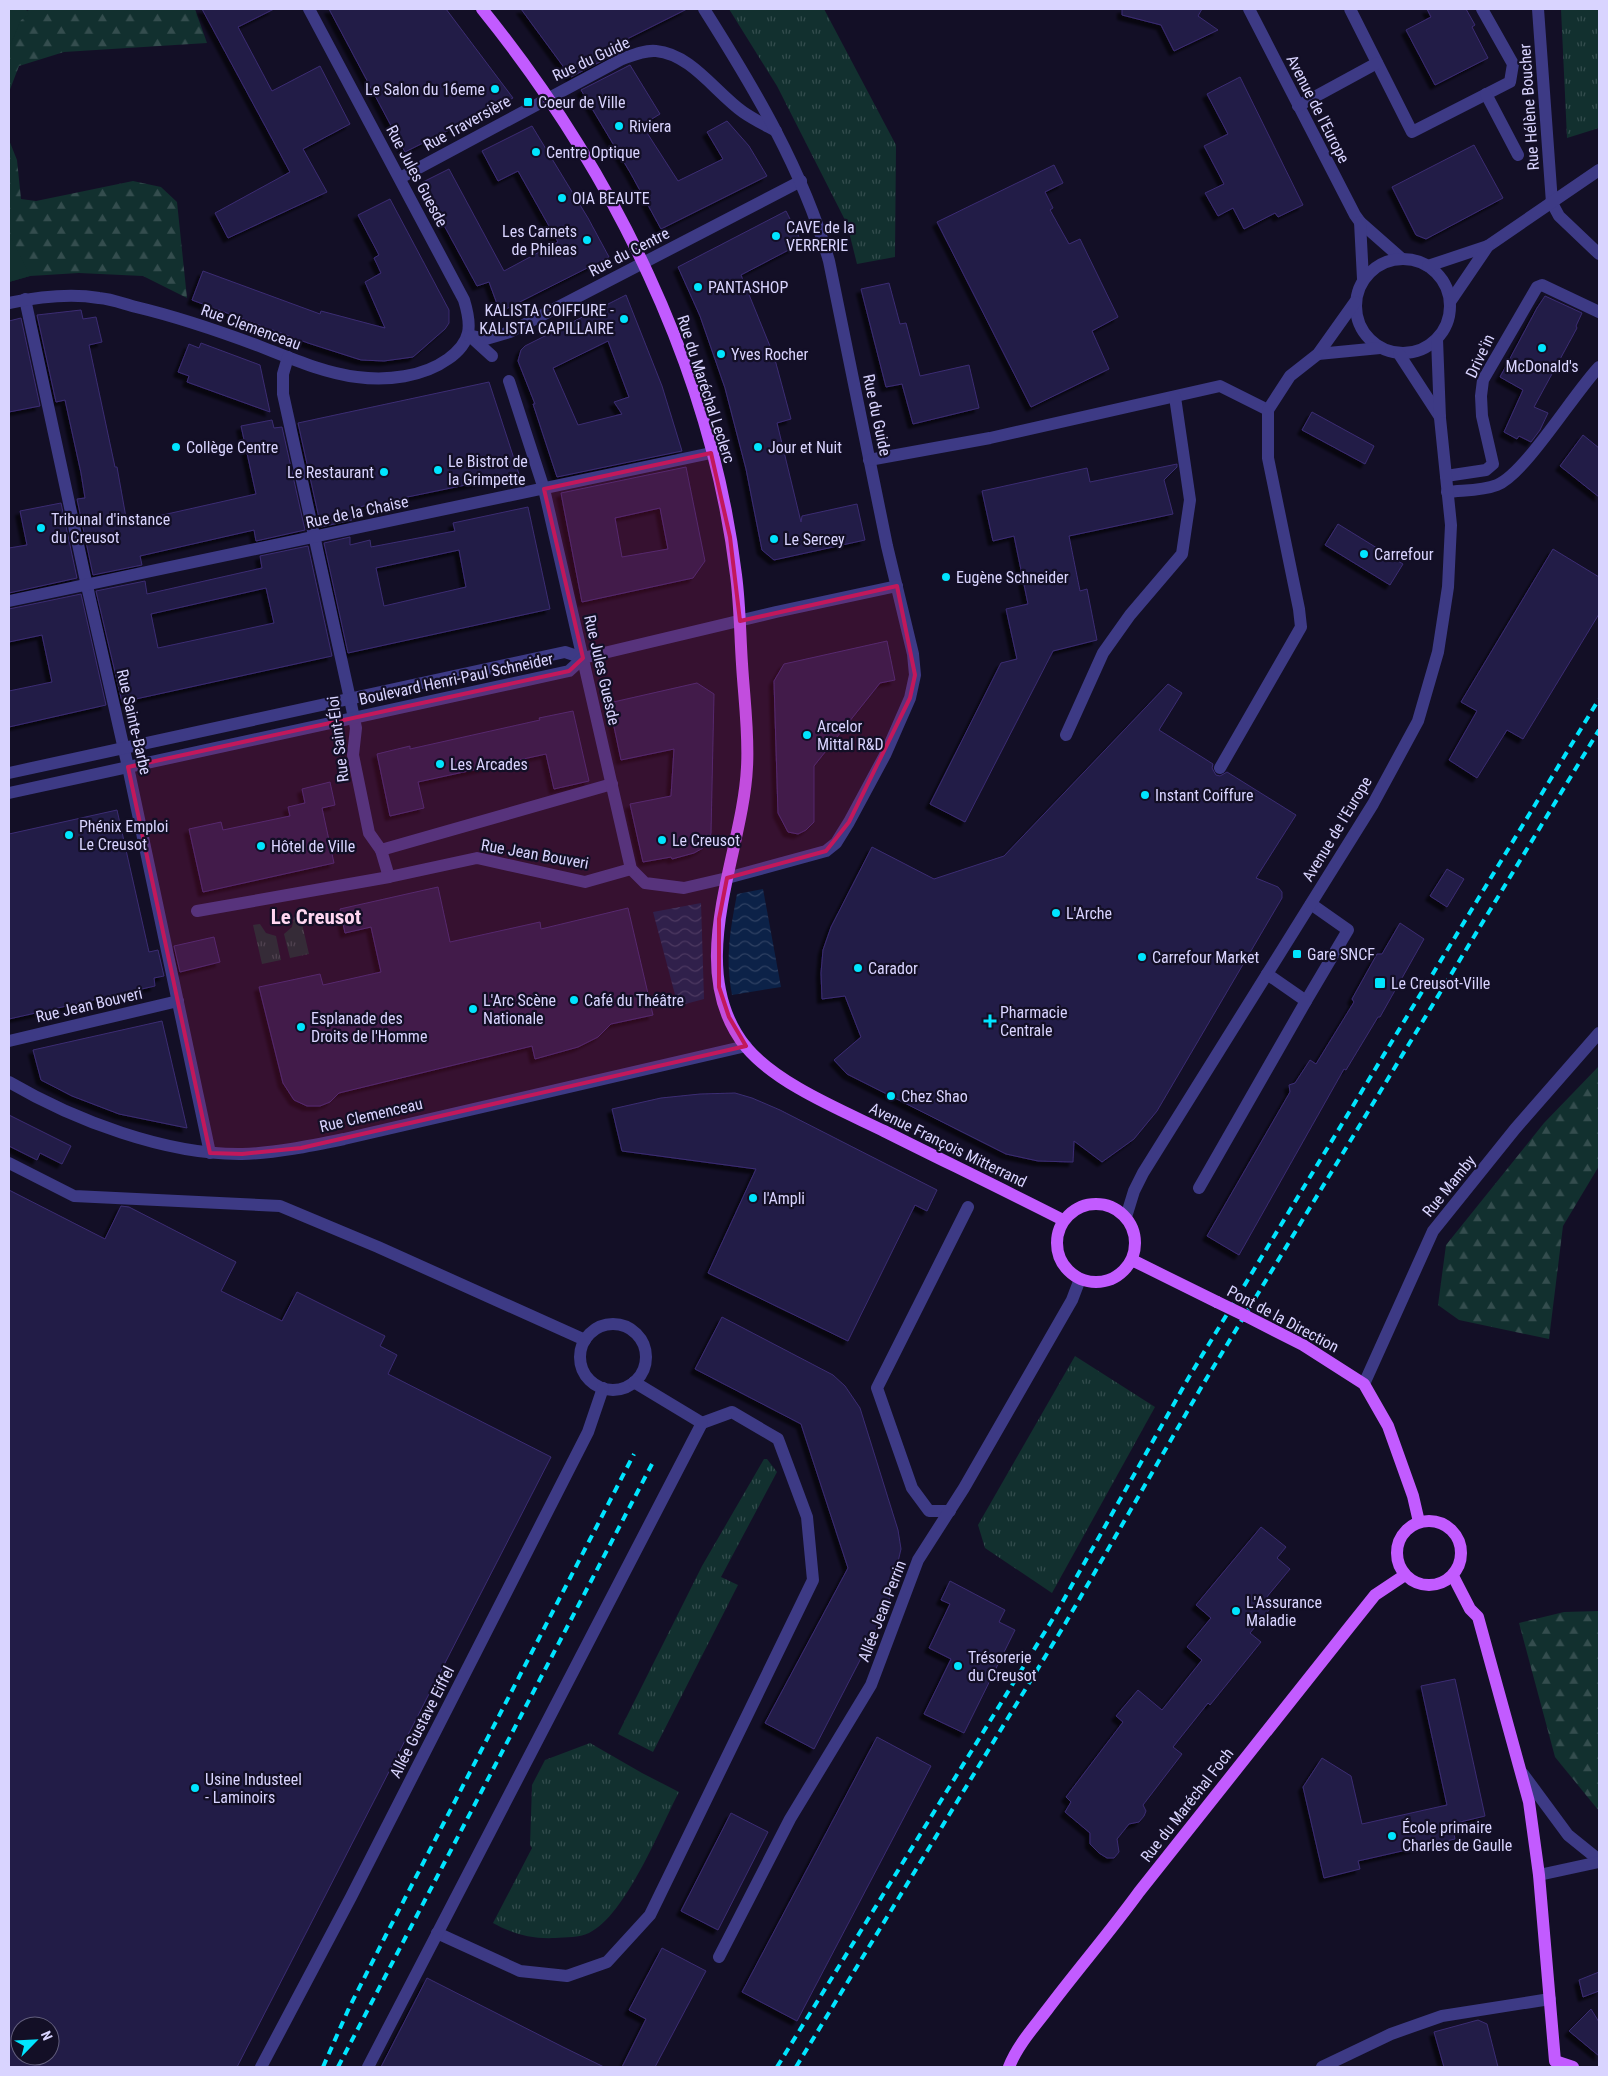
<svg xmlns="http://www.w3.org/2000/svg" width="1608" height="2076" font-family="'Roboto Condensed',sans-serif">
  <defs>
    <pattern id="grass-tufts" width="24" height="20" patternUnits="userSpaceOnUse" patternTransform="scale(1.25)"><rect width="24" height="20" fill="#12302f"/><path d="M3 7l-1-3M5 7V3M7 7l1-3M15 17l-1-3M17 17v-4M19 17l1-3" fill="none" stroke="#344d4e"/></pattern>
    <pattern id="forest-firs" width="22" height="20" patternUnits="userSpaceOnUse" patternTransform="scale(1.25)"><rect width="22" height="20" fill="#12302f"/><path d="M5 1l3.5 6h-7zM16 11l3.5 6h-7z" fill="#344d4e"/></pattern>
    <pattern id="water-waves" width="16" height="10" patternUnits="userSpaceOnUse" patternTransform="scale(1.25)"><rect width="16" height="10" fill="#0c2248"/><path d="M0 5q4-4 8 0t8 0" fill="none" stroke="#2f4163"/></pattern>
    <filter id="shadow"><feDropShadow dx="-4.5" dy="4.5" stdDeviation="1" flood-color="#0009"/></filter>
  </defs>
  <rect width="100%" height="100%" fill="#130f26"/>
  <!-- grass -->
  <g fill="url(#grass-tufts)">
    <path d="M729,9H824L896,145L895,257L857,264L847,224L777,86Z"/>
    <path d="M1561,9H1599V128L1567,138Z"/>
    <path d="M300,915L309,954L290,958L284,934L292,927L294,917Z"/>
    <path d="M260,924L266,933L276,936L281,960L262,964L253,925Z"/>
    <path d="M1075,1356L1155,1407L1052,1593L985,1548L978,1525Z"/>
    <path d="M764,1459H767L777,1472L721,1577L738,1585L653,1752L618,1734L702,1566Z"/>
    <path d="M590,1743L642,1773L679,1792C660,1828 626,1915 589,1933C579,1938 566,1937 555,1938C531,1939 513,1934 493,1923L532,1848L530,1845L532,1785L545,1760Z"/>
  </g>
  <!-- forest -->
  <g fill="url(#forest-firs)">
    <path d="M9,9L14,15L32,9H195L207,43L64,52L19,66L9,92Z"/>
    <path d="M9,140L17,160L21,199L36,201L133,181L161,187L177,202L187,298L143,276L79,273L30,276L9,282Z"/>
    <path d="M1599,1066V1166L1563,1226L1549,1339L1459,1320L1438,1305L1446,1245L1544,1123Z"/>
    <path d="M1599,1611V1811L1555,1757L1519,1623L1564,1612Z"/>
  </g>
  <!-- green -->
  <g fill="#12302f">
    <path d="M9,9H26L29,15L21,20L9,48Z"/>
    <path d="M9,233L30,276L9,282Z"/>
  </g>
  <!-- water -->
  <g fill="url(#water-waves)">
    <path d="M763,889L781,987L732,995C725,958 730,931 737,894Z"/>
    <path d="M701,903L704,999L678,1006L653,912Z"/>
  </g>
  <!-- building -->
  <g fill="#241b47" stroke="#3b2d73" fill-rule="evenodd" filter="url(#shadow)">
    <path d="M202,9H274L238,27L272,91L320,66L350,124L303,149L327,192L228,238L215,213L290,172Z"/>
    <path d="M329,9H446L513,98L405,152Z"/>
    <path d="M521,9H687L617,44L621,51L571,77Z"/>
    <path d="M1122,9H1202L1198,16L1218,30L1174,51L1161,25L1122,15Z"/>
    <path d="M1427,9H1466L1475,25L1472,27L1488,58L1435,85L1406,30L1431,17Z"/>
    <path d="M630,65L660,114L642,125L678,181L723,159L707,132L727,121L749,146L767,176L661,229L631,174L581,90Z"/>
    <path d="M1240,77L1303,205L1278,217L1275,213L1244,229L1233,208L1218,216L1205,193L1224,184L1204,146L1228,134L1207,94Z"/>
    <path d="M532,126L588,218L609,257L500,312L489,282L477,286L421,183L449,169L504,271L558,242L518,171L498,181L482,151Z"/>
    <path d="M1474,145L1503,198L1426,239L1416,235L1392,187Z"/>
    <path d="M1054,165L1063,183L1045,192L1053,208L1050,210L1069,244L1080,239L1118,317L1092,331L1109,369L1031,407L937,222Z"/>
    <path d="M390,199L449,310V323L445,329L413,357L384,361L361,360L308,343L192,300L203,271L320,314L321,311L385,328L365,282L381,273L374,258L379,255L358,215Z"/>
    <path d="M786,211L802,243L741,275L774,356L791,419L777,423L801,522L802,516L857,504L865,540L774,560L762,550L746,469L725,388L700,316L678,267Z"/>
    <path d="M889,283L900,324L906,323L920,376L969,365L979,408L913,424L902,384L886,387L861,289Z"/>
    <path d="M626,295L662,386L682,451L557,477L533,404H535L518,361L521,350L525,346ZM608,341L629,397L614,402L622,414L578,425L553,368Z"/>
    <path d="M1545,296L1582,313L1576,326L1577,328L1534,407L1548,413L1540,430L1531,442L1519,436L1517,439L1504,432L1523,390L1500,377L1537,308Z"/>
    <path d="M81,310L83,319L96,317L102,342L89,345L115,467H117L127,523L256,494L241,426L272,420L274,428L282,427L305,530L256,541L254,530L140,556L142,565L93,575L77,499L85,498L81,473L65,400L56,402L37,315Z"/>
    <path d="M21,318L40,406L9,412V321Z"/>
    <path d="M201,343L260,365L270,412L187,382L189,376L178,372L189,344L199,348Z"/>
    <path d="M489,382L519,474L354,508L352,520L321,527L298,423Z"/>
    <path d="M1312,412L1374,446L1365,464L1302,430Z"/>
    <path d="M1583,435L1599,448V497L1560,466Z"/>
    <path d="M1177,464V467L1164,480L1173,514L1069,536L1080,591L1087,589L1097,640L1053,651L965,822L930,804L1001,663L1017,659L1006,609L1028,604L1014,536L993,541L982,491L1087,468L1090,482Z"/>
    <path d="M686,467L705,561L693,578L582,602L561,493ZM660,508L668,549L622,557L615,518Z"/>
    <path d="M61,503L77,578L9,593V548L27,545L20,511Z"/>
    <path d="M528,507L550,609L348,653L324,543L350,537V545L370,540L371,547L455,531L453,523ZM459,550L466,587L384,606L376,568Z"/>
    <path d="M1338,524L1403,564L1390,585L1325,545Z"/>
    <path d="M308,546L332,656L122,702L96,591L145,581L147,594L262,568L260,556ZM266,588L274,623L158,648L151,614Z"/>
    <path d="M1553,549L1599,577V614L1523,739L1507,730L1477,778L1449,760L1477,711L1461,702Z"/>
    <path d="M81,594L106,705L9,727V691L52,682L42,635L9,642V609Z"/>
    <path d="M887,641L895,680L880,683L814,766V822L806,830L798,834L788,832L778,813L774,681L784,664Z"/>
    <path d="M697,683L714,694L711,833L709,841L703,848L694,853L672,859L671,857L643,862L630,804L671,796L674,749L621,760L609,703Z"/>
    <path d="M1168,684L1182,693L1159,730L1213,764L1212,768L1216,775L1220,776L1227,772L1296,815L1256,878L1278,887L1282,892V898L1157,1111L1134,1139L1102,1162L1074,1141L1073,1162L1038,1161L1006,1154L847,1074L834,1060L861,1037L845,996L822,999L821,973L823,950L831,927L872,847L934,879L1004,856Z"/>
    <path d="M573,711L589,781L554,789L546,754L418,782L424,808L390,816L377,754L410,746V749L540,720L539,718Z"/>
    <path d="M330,782L335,805L322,808L334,863L203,892L189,829L221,822L223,830L290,816L288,807L305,803L302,789Z"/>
    <path d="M117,810L149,952L158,950L164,976L154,978L155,986L9,1019V834Z"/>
    <path d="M1447,869L1464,879L1447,907L1430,896Z"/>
    <path d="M438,887L450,942L540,922L541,929L628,908L653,1015L611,1024L598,1037L578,1047L535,1059L532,1046L339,1093L330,1102L320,1106H307L294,1100L283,1083L259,987L320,974L323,985L381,972L371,927L345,933L340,909Z"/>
    <path d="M1400,923L1424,939L1380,1017H1378L1346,1070L1344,1069L1239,1255L1207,1236L1290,1092L1289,1085L1295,1083L1310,1060L1316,1064L1354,1002L1352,999L1377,954H1382Z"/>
    <path d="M214,937L220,962L180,972L174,946Z"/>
    <path d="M162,1021L187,1128L119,1114L72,1096L41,1080L33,1050Z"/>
    <path d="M735,1093L752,1098L780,1110L937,1190L927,1211L915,1205L848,1341L708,1273L756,1169L622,1151L612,1109L661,1098L700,1094Z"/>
    <path d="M9,1115L71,1146L62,1164L40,1153L37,1160L9,1146Z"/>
    <path d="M9,1190L105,1239L121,1206L129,1207L236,1262L221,1291L282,1321L297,1292L385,1336L380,1346L397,1355L388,1374L551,1457L237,2067H9ZM20,2026H50V2056H20Z"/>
    <path d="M722,1317L833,1375L845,1386L860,1408L898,1530L901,1549L887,1608L814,1749L765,1723L848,1568L801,1424L695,1369Z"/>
    <path d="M1261,1527L1286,1547L1277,1558L1290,1569L1266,1598L1274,1604L1250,1633L1261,1642L1210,1705L1208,1703L1173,1747L1182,1754L1143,1805L1146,1811L1144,1816L1139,1822L1129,1824L1117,1839L1119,1852L1114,1858H1107L1099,1853L1090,1844V1833L1065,1812L1071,1802L1066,1797L1123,1722L1116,1716L1138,1690L1162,1710L1202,1660L1187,1647L1211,1618L1196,1605Z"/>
    <path d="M950,1581L1005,1610L999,1622L1015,1630L964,1733L924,1714L951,1659L929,1648L950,1604L941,1600Z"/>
    <path d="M1455,1679L1485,1816L1452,1824L1455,1839L1358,1861L1360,1869L1324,1878L1303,1787L1322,1758L1351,1776L1362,1824L1447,1805L1421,1686Z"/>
    <path d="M877,1737L931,1766L797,2021L742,1992Z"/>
    <path d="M731,1813L768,1832L718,1930L681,1911Z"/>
    <path d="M662,1948L706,1971L655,2067H622L646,2019L629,2010Z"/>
    <path d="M1599,1972V1991L1583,1997L1579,1980Z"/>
    <path d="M427,1978L563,2047L604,2067H381Z"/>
    <path d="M1591,2009L1599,2022V2056L1569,2031Z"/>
    <path d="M1478,2020L1487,2024L1498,2067H1444L1434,2032Z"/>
  </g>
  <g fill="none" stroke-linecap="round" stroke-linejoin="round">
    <!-- minor -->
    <g stroke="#3d3a85" stroke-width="12">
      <path d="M1249,9L1355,215L1360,222L1402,259"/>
      <path d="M1350,9L1412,132L1510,82L1513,64L1482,9"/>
      <path d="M1538,9L1552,203L1559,216L1599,254"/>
      <path d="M1486,94L1518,155"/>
      <path d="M1298,106L1377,63"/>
      <path d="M400,178L622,59C633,55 644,50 656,51C691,54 716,93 743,112C753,119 765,125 776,131"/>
      <path d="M1360,222L1363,279"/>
      <circle cx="1403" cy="306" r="47"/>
      <path d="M1428,266L1488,246L1599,170"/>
      <path d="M25,299L87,586L128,767L210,1153"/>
      <path d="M1450,302L1488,246"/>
      <path d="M9,303C38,297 70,293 99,298C112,299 124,304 136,307C178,317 219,331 259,346C290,358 324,373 357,377C387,381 423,377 448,359C472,342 472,326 464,300L309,9"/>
      <path d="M468,335L486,339L510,332L801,181"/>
      <path d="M470,336L492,356"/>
      <path d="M1318,354L1380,348"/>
      <path d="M1399,354L1440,417"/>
      <path d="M288,357L283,374V394L350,699L356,728L353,755L369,833L381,850L612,784"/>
      <path d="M509,381L544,489L631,869L645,883L684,888L727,878L826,851L836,843L849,822L885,755L910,698L915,675L913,654L887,546L829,261C803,170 754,88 704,9"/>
      <path d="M869,460L990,438L1220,386L1268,410"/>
      <path d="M1446,476L1486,470L1493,464L1482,416L1481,396L1483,380L1537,287L1542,285L1599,312"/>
      <path d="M1447,492C1463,490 1482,491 1497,485C1525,474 1574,393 1599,367"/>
      <path d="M9,601L711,453"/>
      <path d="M1066,735L1103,653L1130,615L1182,554L1190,500L1175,397"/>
      <path d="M1220,768L1301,627L1299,609L1268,458V410L1290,376L1318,354L1355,302"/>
      <path d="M9,773L565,652L583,658"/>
      <path d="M9,793L569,671L583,658L776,612L897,586"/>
      <path d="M381,850L389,877"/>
      <path d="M197,911L389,877L477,858L585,882L631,869"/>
      <path d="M1267,974L1306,1001L1348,930L1311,904"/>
      <path d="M9,1041L178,1001"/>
      <path d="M9,1082C74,1120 166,1155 242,1154C276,1153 310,1146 344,1139L746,1046"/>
      <path d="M9,1163L74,1196L280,1206L378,1247L585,1340"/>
      <path d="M1199,1188L1306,1001"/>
      <path d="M1126,1217L1134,1191L1143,1173L1373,804L1418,721L1438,652L1448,587L1451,525L1440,418L1437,339"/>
      <circle cx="613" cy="1357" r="33"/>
      <path d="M1364,1384L1433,1231L1515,1129L1599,1033"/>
      <path d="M950,1511H929L912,1488L877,1388L968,1207"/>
      <path d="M1523,1774L1568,1835L1599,1860"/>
      <path d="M1539,1875L1599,1862"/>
      <path d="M437,1933L520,1971L567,1976L607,1962L650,1915L813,1580L807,1517L778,1439L732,1412L702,1423"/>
      <path d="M719,1957L790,1819L871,1685L918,1560L964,1488L1072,1300L1080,1279"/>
      <path d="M261,2067L351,1897L588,1432L603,1388"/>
      <path d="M368,2067L702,1423L634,1382"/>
      <path d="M1322,2067L1391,2034L1442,2016L1550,1999"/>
    </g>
    <!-- major -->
    <g stroke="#c25bff" stroke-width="12">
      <path d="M482,9C612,170 711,368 736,575C740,605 740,635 742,664C744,698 749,733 747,767C743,855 682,968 746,1047C777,1084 841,1110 884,1131C944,1161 1004,1190 1063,1220"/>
      <circle cx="1096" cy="1243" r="39"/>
      <path d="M1132,1260L1217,1302"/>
      <path d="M1246,1316L1303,1345L1364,1384L1388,1426L1413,1496L1419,1522"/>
      <circle cx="1429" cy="1553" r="32"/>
      <path d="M1453,1576L1470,1609L1478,1617L1529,1802L1539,1875L1555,2061L1573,2067"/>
      <path d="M1009,2067C1017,2046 1034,2027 1047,2010C1077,1970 1110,1932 1139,1892L1347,1630L1375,1595L1405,1575"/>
    </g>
    <!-- rail -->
    <g stroke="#00e5ff" stroke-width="4" stroke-dasharray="8 6" stroke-linecap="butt">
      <path d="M323,2067L349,2008L385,1937L634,1454"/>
      <path d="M338,2067L652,1464"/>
      <path d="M777,2067L1054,1617L1189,1377L1599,699"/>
      <path d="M796,2067L1065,1624L1202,1386L1599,730"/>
    </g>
    <!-- major-bridge -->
    <path stroke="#c25bff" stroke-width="12" d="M1217,1302L1246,1316"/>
  </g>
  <!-- marked area -->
  <path fill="#c2185b" fill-opacity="0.2" stroke="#c2185b" stroke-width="4" stroke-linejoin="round" d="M711,453L730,537L740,621L897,586L915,675L910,698L849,822L826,851L727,878L719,919V987L729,1017L746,1046L301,1148L242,1154L210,1153L128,767L569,671L583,658L544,489Z"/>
  <!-- markers -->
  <g fill="#00e5ff" stroke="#130f26" stroke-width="2">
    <circle cx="495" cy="89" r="5"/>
    <rect x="523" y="97" width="10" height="10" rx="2.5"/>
    <circle cx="619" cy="126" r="5"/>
    <circle cx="536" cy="152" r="5"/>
    <circle cx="562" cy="198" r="5"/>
    <circle cx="776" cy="236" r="5"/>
    <circle cx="587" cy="240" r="5"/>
    <circle cx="698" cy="287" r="5"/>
    <circle cx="624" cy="319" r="5"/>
    <circle cx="1542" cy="348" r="5"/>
    <circle cx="721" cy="354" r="5"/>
    <circle cx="176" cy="447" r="5"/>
    <circle cx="758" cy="447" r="5"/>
    <circle cx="438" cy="470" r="5"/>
    <circle cx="384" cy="472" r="5"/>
    <circle cx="41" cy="528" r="5"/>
    <circle cx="774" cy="539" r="5"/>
    <circle cx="1364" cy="554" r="5"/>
    <circle cx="946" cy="577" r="5"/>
    <circle cx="807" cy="735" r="5"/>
    <circle cx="440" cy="764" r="5"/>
    <circle cx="1145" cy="795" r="5"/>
    <circle cx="69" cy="835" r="5"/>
    <circle cx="662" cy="840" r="5"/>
    <circle cx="261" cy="846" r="5"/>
    <circle cx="1056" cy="913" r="5"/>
    <rect x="1292" y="949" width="10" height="10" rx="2.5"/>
    <circle cx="1142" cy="957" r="5"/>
    <circle cx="858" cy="968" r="5"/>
    <rect x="1374" y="977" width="12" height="12" rx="2.5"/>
    <circle cx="574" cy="1000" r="5"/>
    <circle cx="473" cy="1009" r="5"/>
    <path d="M987.5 1013.5h5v5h5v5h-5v5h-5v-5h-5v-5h5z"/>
    <circle cx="301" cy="1027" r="5"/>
    <circle cx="891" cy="1096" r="5"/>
    <circle cx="753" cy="1198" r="5"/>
    <circle cx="1236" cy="1611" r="5"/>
    <circle cx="958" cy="1666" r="5"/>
    <circle cx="195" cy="1788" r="5"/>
    <circle cx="1392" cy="1836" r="5"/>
  </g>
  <g text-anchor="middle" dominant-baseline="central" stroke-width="4.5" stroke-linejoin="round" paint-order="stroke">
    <!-- street labels -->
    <g font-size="16" fill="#d9d4ff" stroke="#130f26">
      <text transform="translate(591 59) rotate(-25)">Rue du Guide</text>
      <text transform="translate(1529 107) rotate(-94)">Rue Hélène Boucher</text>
      <text transform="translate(1318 109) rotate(63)">Avenue de l'Europe</text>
      <text transform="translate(467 123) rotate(-29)">Rue Traversière</text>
      <text transform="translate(417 176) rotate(62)">Rue Jules Guesde</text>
      <text transform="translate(629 252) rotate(-27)">Rue du Centre</text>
      <text transform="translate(251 327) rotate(20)">Rue Clemenceau</text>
      <text transform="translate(1480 356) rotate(-65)">Drive'in</text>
      <text transform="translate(706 389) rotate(72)">Rue du Maréchal Leclerc</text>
      <text transform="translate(877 415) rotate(78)">Rue du Guide</text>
      <text transform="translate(357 512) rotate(-12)">Rue de la Chaise</text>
      <text transform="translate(602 670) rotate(77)">Rue Jules Guesde</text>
      <text transform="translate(456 679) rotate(-12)">Boulevard Henri-Paul Schneider</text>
      <text transform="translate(134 722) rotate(77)">Rue Sainte-Barbe</text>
      <text transform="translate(338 739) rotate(-97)">Rue Saint-Éloi</text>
      <text transform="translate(1337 829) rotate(-59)">Avenue de l'Europe</text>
      <text transform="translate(535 854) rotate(10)">Rue Jean Bouveri</text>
      <text transform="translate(89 1005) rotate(-13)">Rue Jean Bouveri</text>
      <text transform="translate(371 1115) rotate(-13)">Rue Clemenceau</text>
      <text transform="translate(948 1145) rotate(26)">Avenue François Mitterrand</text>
      <text transform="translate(1449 1186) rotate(-51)">Rue Mamby</text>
      <text transform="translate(1283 1319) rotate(28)">Pont de la Direction</text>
      <text transform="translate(882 1611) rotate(-69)">Allée Jean Perrin</text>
      <text transform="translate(422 1722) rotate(-63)">Allée Gustave Eiffel</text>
      <text transform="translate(1187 1805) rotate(-52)">Rue du Maréchal Foch</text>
    </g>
    <!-- poi labels -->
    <g font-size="16" fill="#d9d4ff" stroke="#130f26" text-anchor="start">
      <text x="485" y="89" text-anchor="end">Le Salon du 16eme</text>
      <text x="538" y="102">Coeur de Ville</text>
      <text x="629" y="126">Riviera</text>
      <text x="546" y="152">Centre Optique</text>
      <text x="572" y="198">OIA BEAUTE</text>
      <text x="786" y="227">CAVE de la<tspan x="786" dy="18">VERRERIE</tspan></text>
      <text x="577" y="231" text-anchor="end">Les Carnets<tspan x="577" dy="18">de Phileas</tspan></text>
      <text x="708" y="287">PANTASHOP</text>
      <text x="614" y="310" text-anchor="end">KALISTA COIFFURE -<tspan x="614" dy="18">KALISTA CAPILLAIRE</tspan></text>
      <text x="731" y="354">Yves Rocher</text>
      <text x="1542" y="366" text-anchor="middle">McDonald's</text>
      <text x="186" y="447">Collège Centre</text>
      <text x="768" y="447">Jour et Nuit</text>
      <text x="448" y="461">Le Bistrot de<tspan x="448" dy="18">la Grimpette</tspan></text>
      <text x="374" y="472" text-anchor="end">Le Restaurant</text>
      <text x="51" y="519">Tribunal d'instance<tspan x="51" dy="18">du Creusot</tspan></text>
      <text x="784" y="539">Le Sercey</text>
      <text x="1374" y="554">Carrefour</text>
      <text x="956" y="577">Eugène Schneider</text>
      <text x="817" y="726">Arcelor<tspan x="817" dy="18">Mittal R&amp;D</tspan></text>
      <text x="450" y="764">Les Arcades</text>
      <text x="1155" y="795">Instant Coiffure</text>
      <text x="79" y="826">Phénix Emploi<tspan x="79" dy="18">Le Creusot</tspan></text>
      <text x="672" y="840">Le Creusot</text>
      <text x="271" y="846">Hôtel de Ville</text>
      <text x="1066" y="913">L'Arche</text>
      <text x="1307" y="954">Gare SNCF</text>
      <text x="1152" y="957">Carrefour Market</text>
      <text x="868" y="968">Carador</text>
      <text x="1391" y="983">Le Creusot-Ville</text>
      <text x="483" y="1000">L'Arc Scène<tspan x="483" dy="18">Nationale</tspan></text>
      <text x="584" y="1000">Café du Théâtre</text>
      <text x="1000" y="1012">Pharmacie<tspan x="1000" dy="18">Centrale</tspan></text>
      <text x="311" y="1018">Esplanade des<tspan x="311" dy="18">Droits de l'Homme</tspan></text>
      <text x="901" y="1096">Chez Shao</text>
      <text x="763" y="1198">l'Ampli</text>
      <text x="1246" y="1602">L'Assurance<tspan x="1246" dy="18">Maladie</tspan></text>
      <text x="968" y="1657">Trésorerie<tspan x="968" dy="18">du Creusot</tspan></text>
      <text x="205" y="1779">Usine Industeel<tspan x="205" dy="18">- Laminoirs</tspan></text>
      <text x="1402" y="1827">École primaire<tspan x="1402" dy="18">Charles de Gaulle</tspan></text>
    </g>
    <!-- district labels -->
    <g font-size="21" font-weight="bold" fill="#ffd6f0" stroke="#130f26">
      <text x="316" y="917">Le Creusot</text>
    </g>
  </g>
  <!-- border -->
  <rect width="1608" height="2076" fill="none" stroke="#d9d4ff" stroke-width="20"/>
  <!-- north arrow -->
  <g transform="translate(35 2041) rotate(66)"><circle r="24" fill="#130f26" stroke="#625e7d"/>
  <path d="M0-4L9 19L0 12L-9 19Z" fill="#00e5ff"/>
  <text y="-8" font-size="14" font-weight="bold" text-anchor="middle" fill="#d9d4ff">N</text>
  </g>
</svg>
